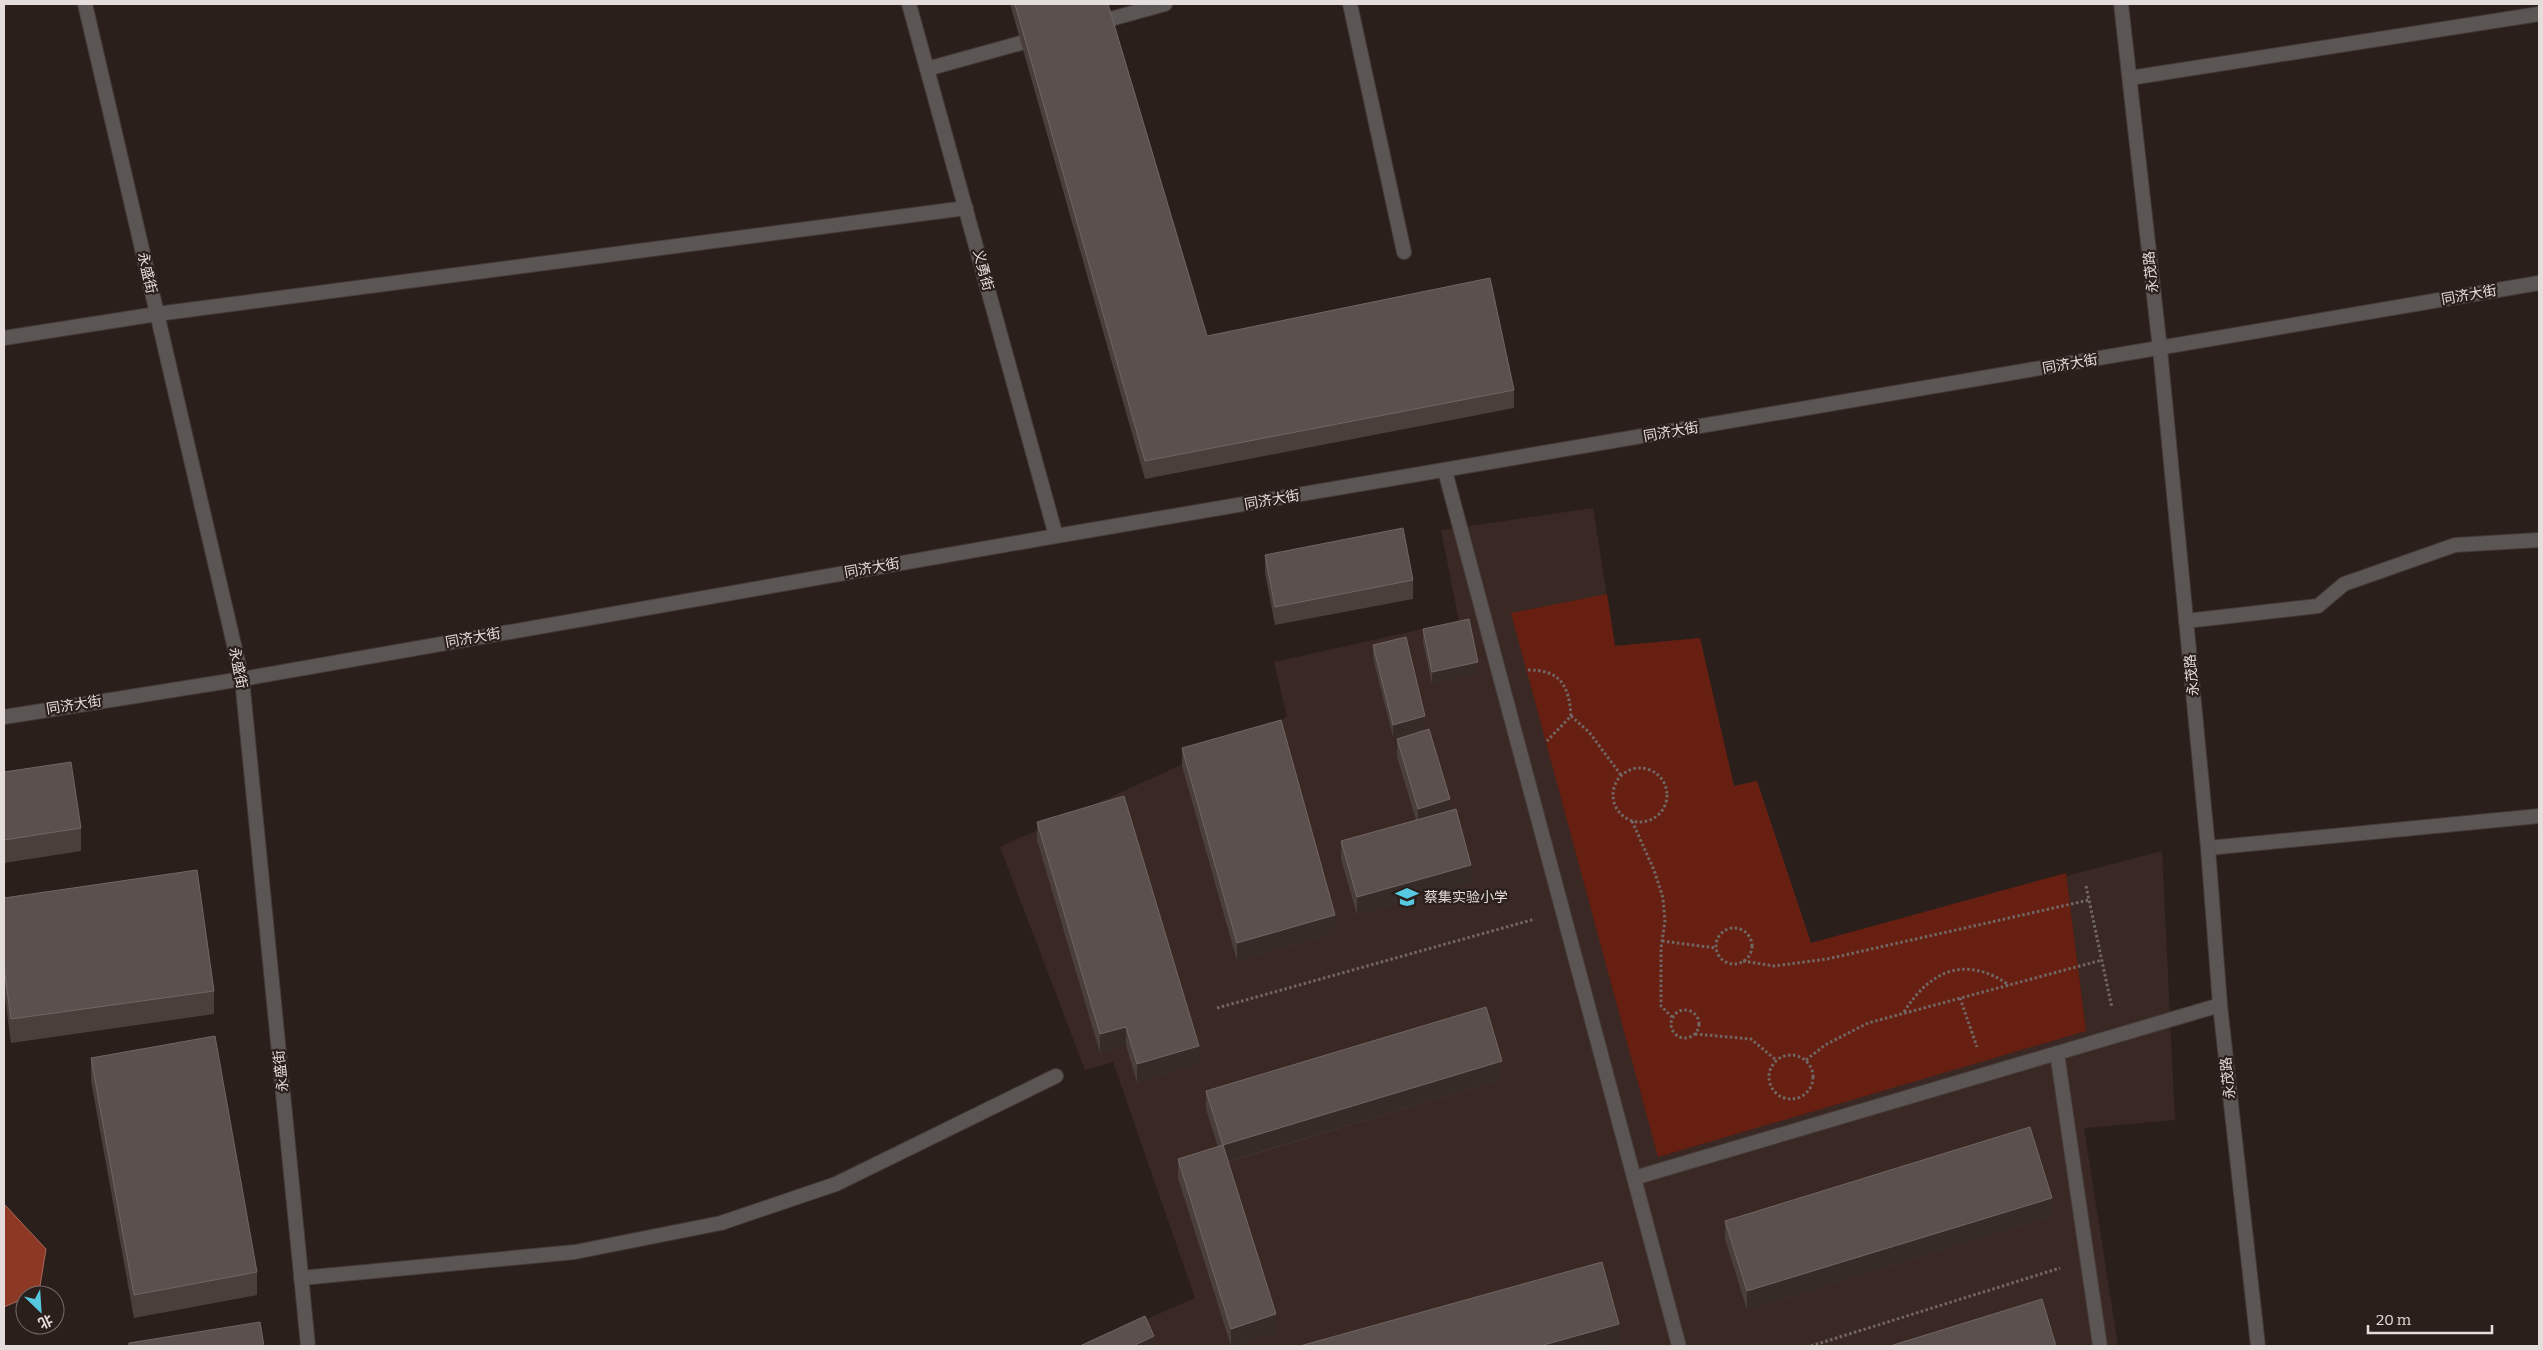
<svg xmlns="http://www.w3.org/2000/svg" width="2543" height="1350" font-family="Bitter,'Noto Sans SC',serif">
  <rect width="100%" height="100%" fill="#2b1f1c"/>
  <!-- built -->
  <path fill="#3a2824" d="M1593,508L1615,646L1700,638L1734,786L1757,781L1811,943L2162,851L2175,1120L2084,1128L2118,1346H1085L1195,1298L1113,1062L1085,1070L1000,847L1287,717L1274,662L1459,621L1441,530Z"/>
  <!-- green -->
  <path fill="#661f10" d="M1607,594L1615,646L1700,638L1734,786L1757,781L1811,943L2066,873L2086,1031L1658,1157L1511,613Z"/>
  <!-- water -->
  <path fill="#8d3725" stroke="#a7695c" d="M4,1204L46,1249L39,1292L25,1295V1298L4,1307Z"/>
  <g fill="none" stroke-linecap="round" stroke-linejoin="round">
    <defs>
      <g id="service">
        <path d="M1350,4L1404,252"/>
        <path d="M1096,23L1165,4"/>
        <path d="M927,69L1039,38"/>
        <path d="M2130,78L2539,14"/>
        <path d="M1445,471L1679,1346"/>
        <path d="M2186,621L2318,606L2344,584L2455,545L2539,540"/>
        <path d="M2208,848L2539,816"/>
        <path d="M2057,1053L2100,1346"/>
        <path d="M1634,1178L2220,1005"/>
        <path d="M301,1278L575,1252L721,1223L836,1184L1056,1076"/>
      </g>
      <g id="minor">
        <path d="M85,4L242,679L308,1346"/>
        <path d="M4,338L157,314L966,208"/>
      </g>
      <g id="tertiary">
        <path d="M909,4L1056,536"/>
        <path d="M2121,4L2160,349L2208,848L2220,1005L2258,1346"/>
        <path d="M4,717L242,679L1056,536L2539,283"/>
      </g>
    </defs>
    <!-- service casing -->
    <use href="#service" stroke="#453a37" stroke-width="16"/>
    <!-- minor casing -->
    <use href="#minor" stroke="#453a37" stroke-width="16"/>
    <!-- tertiary casing -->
    <use href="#tertiary" stroke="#453a37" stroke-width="16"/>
    <!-- path -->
    <g stroke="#716764" stroke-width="3" stroke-dasharray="2.5 2.5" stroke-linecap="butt">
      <path d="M1528,670C1561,670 1569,686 1571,716L1547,741"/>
      <path d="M1571,716L1589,732L1621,775"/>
      <circle cx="1640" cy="795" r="27"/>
      <path d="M1632,821L1654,870L1663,898L1665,921L1661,948V1006L1672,1017"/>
      <path d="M2086,886L2112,1008"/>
      <circle cx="1734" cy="946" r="18"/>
      <path d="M1662,941L1716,948"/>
      <path d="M1743,961L1774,966L1827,959L2089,900"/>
      <path d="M1960,998L1977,1047"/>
      <path d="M1217,1008L1535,919"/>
      <circle cx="1685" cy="1024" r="14"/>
      <path d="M1904,1012C1930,970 1966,955 2009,985"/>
      <path d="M1695,1034L1751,1039L1776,1060"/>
      <circle cx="1791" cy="1077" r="22"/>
      <path d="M1806,1060L1825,1045L1868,1023L2102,960"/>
      <path d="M1811,1346L2060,1268"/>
    </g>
    <!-- service -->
    <use href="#service" stroke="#5b5554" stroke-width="14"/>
    <!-- minor -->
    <use href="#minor" stroke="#5b5554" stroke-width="14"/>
    <!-- tertiary -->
    <use href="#tertiary" stroke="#5b5554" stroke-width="14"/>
  </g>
  <!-- wall -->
  <g fill="#4b3f3c">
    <path d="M1010,4H1108L1207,336L1514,390V408L1145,479Z"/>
    <path d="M1265,555L1413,580V599L1275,625L1265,573Z"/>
    <path d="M1423,629L1478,674L1432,684L1423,642Z"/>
    <path d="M1373,645L1425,729L1393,737L1373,658Z"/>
    <path d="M1397,739L1450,810L1471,883L1357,915L1341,859V841L1416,820L1397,757Z"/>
    <path d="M1182,748L1335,933L1237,961L1182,766Z"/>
    <path d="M4,772L81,828V851L4,863Z"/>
    <path d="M1037,822L1199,1064L1137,1083L1126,1045L1100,1053L1037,840Z"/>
    <path d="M4,898L214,991V1014L11,1043L4,990Z"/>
    <path d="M91,1058L257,1272V1295L134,1318L91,1081Z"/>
    <path d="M1502,1079L1228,1162L1276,1332L1234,1346H1231L1178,1178V1159L1218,1147L1206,1109V1091Z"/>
    <path d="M2052,1216L1747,1310L1725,1239V1221Z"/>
  </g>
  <!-- shaded-wall -->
  <g fill="#372b28">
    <path d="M1478,662V674L1432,684V672Z"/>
    <path d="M1425,716V729L1393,737V725Z"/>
    <path d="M1450,799V817L1418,827V809Z"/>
    <path d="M1471,865V883L1357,915V897Z"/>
    <path d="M1335,915V933L1237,961V943Z"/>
    <path d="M1126,1027V1045L1100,1053V1034Z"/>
    <path d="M1199,1046V1064L1137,1083V1064Z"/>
    <path d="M1502,1061V1079L1223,1163V1145Z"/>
    <path d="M2052,1198V1216L1747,1310V1291Z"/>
    <path d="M1276,1314V1332L1234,1346H1231V1329Z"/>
    <path d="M1619,1324V1342L1606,1346H1540Z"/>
    <path d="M1154,1336V1346H1133Z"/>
  </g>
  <!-- building -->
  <g fill="#5b504d" stroke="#716663">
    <path d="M1015,4H1108L1207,336L1490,278L1514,390L1145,461Z"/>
    <path d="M1403,528L1413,580L1275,607L1265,555Z"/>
    <path d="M1469,619L1478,662L1432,672L1423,629Z"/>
    <path d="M1406,637L1425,716L1393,725L1373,645Z"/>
    <path d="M1281,720L1335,915L1237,943L1182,748Z"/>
    <path d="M1429,729L1450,799L1418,809L1397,739Z"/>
    <path d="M71,762L81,828L4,840V772Z"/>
    <path d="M1124,796L1199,1046L1137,1064L1126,1027L1100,1034L1037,822Z"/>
    <path d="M1456,809L1471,865L1357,897L1341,841Z"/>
    <path d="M197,870L214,991L11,1019L4,967V898Z"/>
    <path d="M1486,1007L1502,1061L1223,1145L1276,1314L1231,1329L1178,1159L1223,1145L1206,1091Z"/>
    <path d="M215,1036L257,1272L134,1295L91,1058Z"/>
    <path d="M2030,1127L2052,1198L1747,1291L1725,1221Z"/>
    <path d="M1602,1262L1619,1324L1540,1346H1300Z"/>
    <path d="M2042,1299L2056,1346H1890Z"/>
    <path d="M1145,1316L1154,1336L1133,1346H1080Z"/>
    <path d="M260,1322L264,1346H129V1343Z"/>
  </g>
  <!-- icons -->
  <defs>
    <symbol id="school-bare" viewBox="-9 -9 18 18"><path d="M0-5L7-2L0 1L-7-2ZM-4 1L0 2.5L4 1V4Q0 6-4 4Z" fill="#56c9e1" stroke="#2b1f1c" stroke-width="2.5" paint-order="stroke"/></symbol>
  </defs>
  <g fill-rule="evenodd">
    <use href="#school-bare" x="1391" y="881" width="32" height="32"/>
  </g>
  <g text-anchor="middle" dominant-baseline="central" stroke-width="4.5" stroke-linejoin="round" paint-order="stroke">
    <!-- street labels -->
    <g font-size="14" fill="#e5dddb" stroke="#2b1f1c">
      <text transform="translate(983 270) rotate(75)">义勇街</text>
      <text transform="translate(2151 272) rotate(-96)">永茂路</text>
      <text transform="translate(147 273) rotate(77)">永盛街</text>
      <text transform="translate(2469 295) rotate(-10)">同济大街</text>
      <text transform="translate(2070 364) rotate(-10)">同济大街</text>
      <text transform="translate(1671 432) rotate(-10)">同济大街</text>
      <text transform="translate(1272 500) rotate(-10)">同济大街</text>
      <text transform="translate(872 568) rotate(-10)">同济大街</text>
      <text transform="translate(473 638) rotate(-10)">同济大街</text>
      <text transform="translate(238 668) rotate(79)">永盛街</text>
      <text transform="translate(2192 675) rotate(-95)">永茂路</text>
      <text transform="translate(74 705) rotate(-9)">同济大街</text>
      <text transform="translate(281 1071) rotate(-96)">永盛街</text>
      <text transform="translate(2228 1078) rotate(-96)">永茂路</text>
    </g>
    <!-- poi labels -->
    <g font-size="14" fill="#e5dddb" stroke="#2b1f1c" text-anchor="start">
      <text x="1424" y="897">蔡集实验小学</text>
    </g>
  </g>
  <!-- border -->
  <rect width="2543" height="1350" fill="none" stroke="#e5dddb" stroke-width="10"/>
  <!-- north arrow -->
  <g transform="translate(40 1310) rotate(155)"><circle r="24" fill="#2b1f1c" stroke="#756b68"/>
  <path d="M0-4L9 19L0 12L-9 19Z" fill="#56c9e1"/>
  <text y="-8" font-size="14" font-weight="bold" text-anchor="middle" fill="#e5dddb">北</text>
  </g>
  <!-- scale -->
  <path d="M2368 1325v8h124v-8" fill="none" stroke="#e5dddb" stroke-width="2.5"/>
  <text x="2376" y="1325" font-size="15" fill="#e5dddb" stroke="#2b1f1c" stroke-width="4" paint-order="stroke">20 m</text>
</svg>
